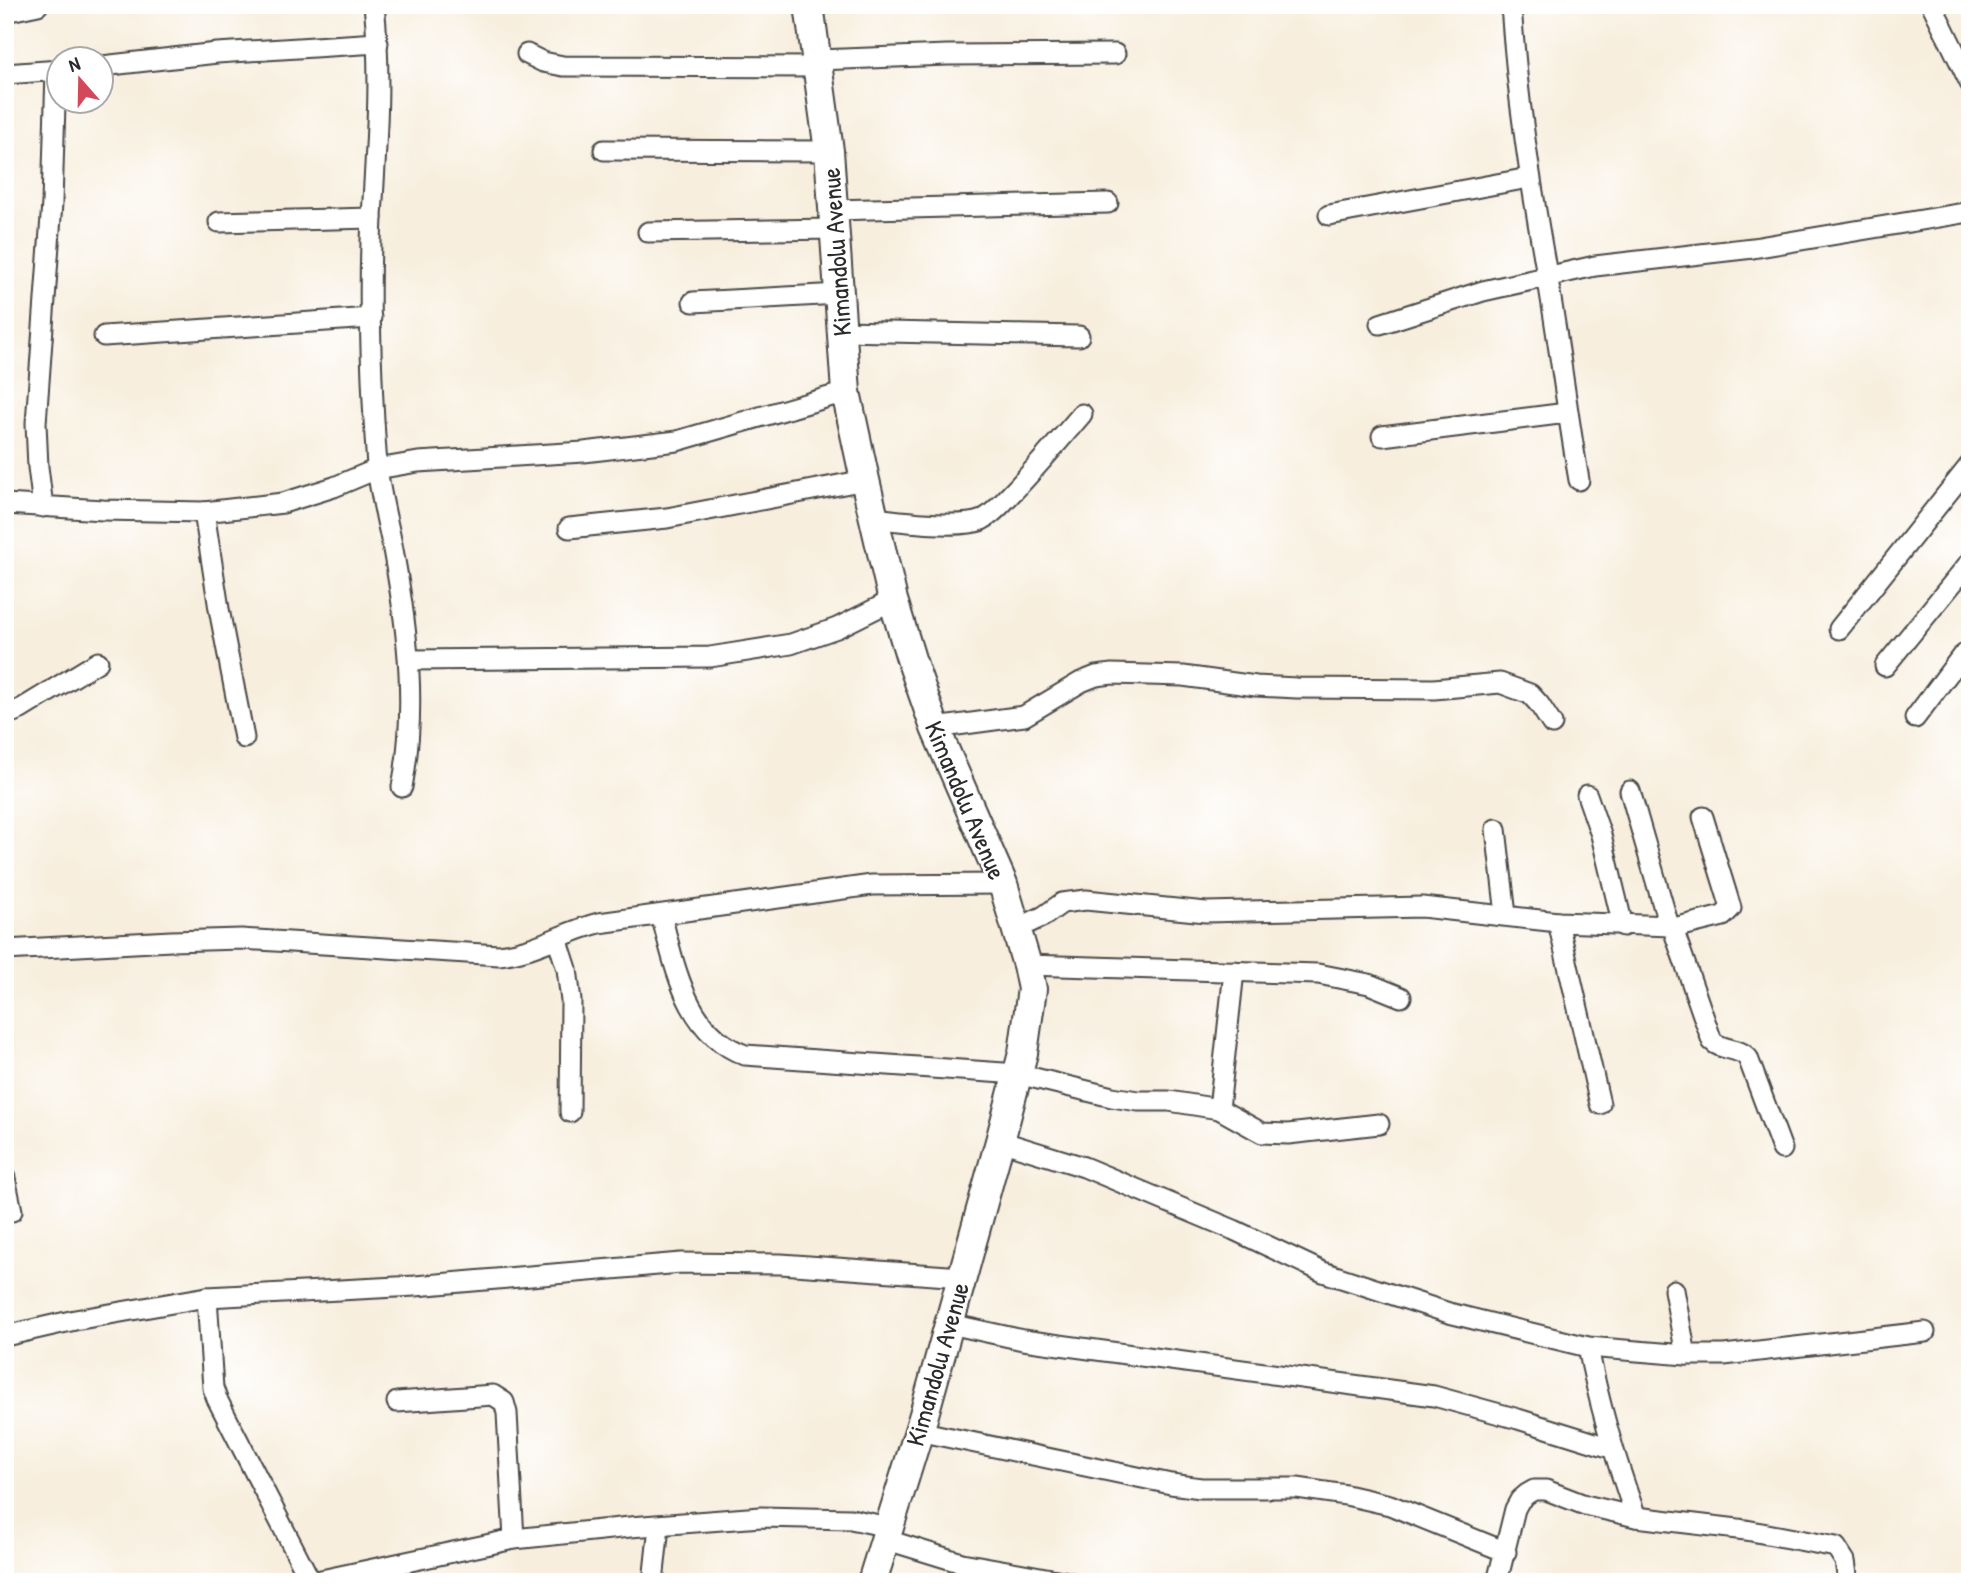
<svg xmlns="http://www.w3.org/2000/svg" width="1975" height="1587" font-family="'Patrick Hand',sans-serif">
  <rect width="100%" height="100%" fill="#fff"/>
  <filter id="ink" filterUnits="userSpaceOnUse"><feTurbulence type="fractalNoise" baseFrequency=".0143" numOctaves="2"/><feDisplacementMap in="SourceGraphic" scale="14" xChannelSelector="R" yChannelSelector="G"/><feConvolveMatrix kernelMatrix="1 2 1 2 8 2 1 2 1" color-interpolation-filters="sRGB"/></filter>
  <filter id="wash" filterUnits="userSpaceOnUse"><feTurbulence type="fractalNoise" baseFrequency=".00686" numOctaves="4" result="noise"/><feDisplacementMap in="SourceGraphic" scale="28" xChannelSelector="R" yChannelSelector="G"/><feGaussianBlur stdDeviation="1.57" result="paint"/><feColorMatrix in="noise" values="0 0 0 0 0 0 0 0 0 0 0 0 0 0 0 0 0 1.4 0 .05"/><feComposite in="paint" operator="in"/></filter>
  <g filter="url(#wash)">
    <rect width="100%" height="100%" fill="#f7eedd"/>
  </g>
  <g filter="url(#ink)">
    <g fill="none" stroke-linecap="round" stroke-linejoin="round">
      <defs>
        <g id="street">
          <path d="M374,5C382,76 376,146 372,217C368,299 371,384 377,466C380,496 389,526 394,555C408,632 417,709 402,787"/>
          <path d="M1511,5C1517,98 1531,184 1547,275C1559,343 1567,412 1579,480"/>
          <path d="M1932,5L1970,83"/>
          <path d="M5,12L38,5"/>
          <path d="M527,54L543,62L563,66L819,67"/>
          <path d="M818,60L947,55L1115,54"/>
          <path d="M102,66L217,53L378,43"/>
          <path d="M5,74L60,70"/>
          <path d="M604,150L829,151"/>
          <path d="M833,210L1108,203"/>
          <path d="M1329,215L1529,178"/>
          <path d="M219,222L372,218"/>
          <path d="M648,232L835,229"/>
          <path d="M693,302L839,294"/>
          <path d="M1380,324L1483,291L1595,266L1753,248L1970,212"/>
          <path d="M842,331L1079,336"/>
          <path d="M104,336L371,318"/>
          <path d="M1382,436L1567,413"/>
          <path d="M5,504L103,510L204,512L283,503L334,487L377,469L418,462L584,452L677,441L846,392"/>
          <path d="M43,507L38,467L36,423L52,203L56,71"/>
          <path d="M204,512L219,609L244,738"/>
          <path d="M874,518C899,521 960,529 982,520C993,514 1002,504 1010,495C1035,469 1059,441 1082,414"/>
          <path d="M569,528L667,518L865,480"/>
          <path d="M1839,629L1970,465"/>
          <path d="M409,660L710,657L791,644L837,628L893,600"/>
          <path d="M1885,666L1970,562"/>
          <path d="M5,715L21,709L98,662"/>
          <path d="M1915,718L1961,657L1970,650"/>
          <path d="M935,728L1024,716L1081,682L1096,676L1112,674L1183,676L1256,686L1297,688L1434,689L1500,683L1530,694L1539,704L1552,724"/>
          <path d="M1630,791L1669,926"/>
          <path d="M1587,795L1601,835L1623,926"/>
          <path d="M1496,829L1506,915"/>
          <path d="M661,915C676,969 686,1033 745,1055L1018,1074L1112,1097L1138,1101H1169L1219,1109L1262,1133L1288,1134L1379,1124"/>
          <path d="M1558,922L1600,1104"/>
          <path d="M1674,928L1723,916L1731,908L1703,817"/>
          <path d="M1016,929L1044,916L1062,903L1086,900L1206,912L1422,907L1558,922L1672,926L1712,1041C1722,1051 1739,1047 1748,1058L1782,1149"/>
          <path d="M557,938L567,969L571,1001L570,1112"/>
          <path d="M5,950L171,941L241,939L499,955C537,951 563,932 599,923L872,885L1003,884"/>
          <path d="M1027,965L1318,974L1369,984L1401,997"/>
          <path d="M1219,1109L1234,971"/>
          <path d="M1000,1141L1084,1167L1234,1230L1323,1272L1449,1313L1588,1347L1686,1355H1724L1925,1332"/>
          <path d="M5,1178L12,1211"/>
          <path d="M1674,1290L1686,1355"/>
          <path d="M207,1297L213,1388L217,1399L311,1582"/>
          <path d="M950,1324L1023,1340L1434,1396L1518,1419L1611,1448"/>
          <path d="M5,1336L75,1320L207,1297L415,1286L681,1263L781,1264L962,1277"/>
          <path d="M1588,1347C1599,1406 1616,1461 1636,1517"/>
          <path d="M397,1402L493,1395L504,1402L507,1413L514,1539"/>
          <path d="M918,1431L1171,1484L1201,1488H1297L1346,1495L1390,1505L1506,1552"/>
          <path d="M884,1539L962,1563L1068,1582"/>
          <path d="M312,1582L514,1539L630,1527L761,1517L851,1519L888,1527"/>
          <path d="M653,1582L659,1526"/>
          <path d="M1497,1582L1515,1509L1520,1500L1527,1494L1534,1490H1546L1585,1505L1636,1517L1746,1530L1836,1547L1845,1561L1848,1582"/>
        </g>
        <path id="secondary" d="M809,5L829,151L846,392L865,480L893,600L911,659L935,728L1003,884L1027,965L1032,989L1023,1053L1000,1141L923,1418L872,1582"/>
      </defs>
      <!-- street casing -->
      <use href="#street" stroke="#4a4846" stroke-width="23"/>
      <!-- secondary casing -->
      <use href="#secondary" stroke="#4a4846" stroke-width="32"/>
      <!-- street -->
      <use href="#street" stroke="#fff" stroke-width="19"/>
      <!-- secondary -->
      <use href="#secondary" stroke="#fff" stroke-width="28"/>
    </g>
  </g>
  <g text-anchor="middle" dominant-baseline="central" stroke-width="5" stroke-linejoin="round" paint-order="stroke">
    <!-- street labels -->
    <g font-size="26" fill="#2b2b2b" stroke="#fff">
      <text transform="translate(836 252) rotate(-94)">Kimandolu Avenue</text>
      <text transform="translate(966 800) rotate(67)">Kimandolu Avenue</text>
      <text transform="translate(937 1364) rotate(-74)">Kimandolu Avenue</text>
    </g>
  </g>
  <!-- margin -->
  <rect width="1975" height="1587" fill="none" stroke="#fff" stroke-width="28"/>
  <!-- north arrow -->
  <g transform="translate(80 80) rotate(340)"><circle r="33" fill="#ffffff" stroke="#aaaaaa" stroke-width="2"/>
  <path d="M0-5L12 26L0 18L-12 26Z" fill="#d1495b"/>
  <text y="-10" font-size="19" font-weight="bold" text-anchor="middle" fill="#2b2b2b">N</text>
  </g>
</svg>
